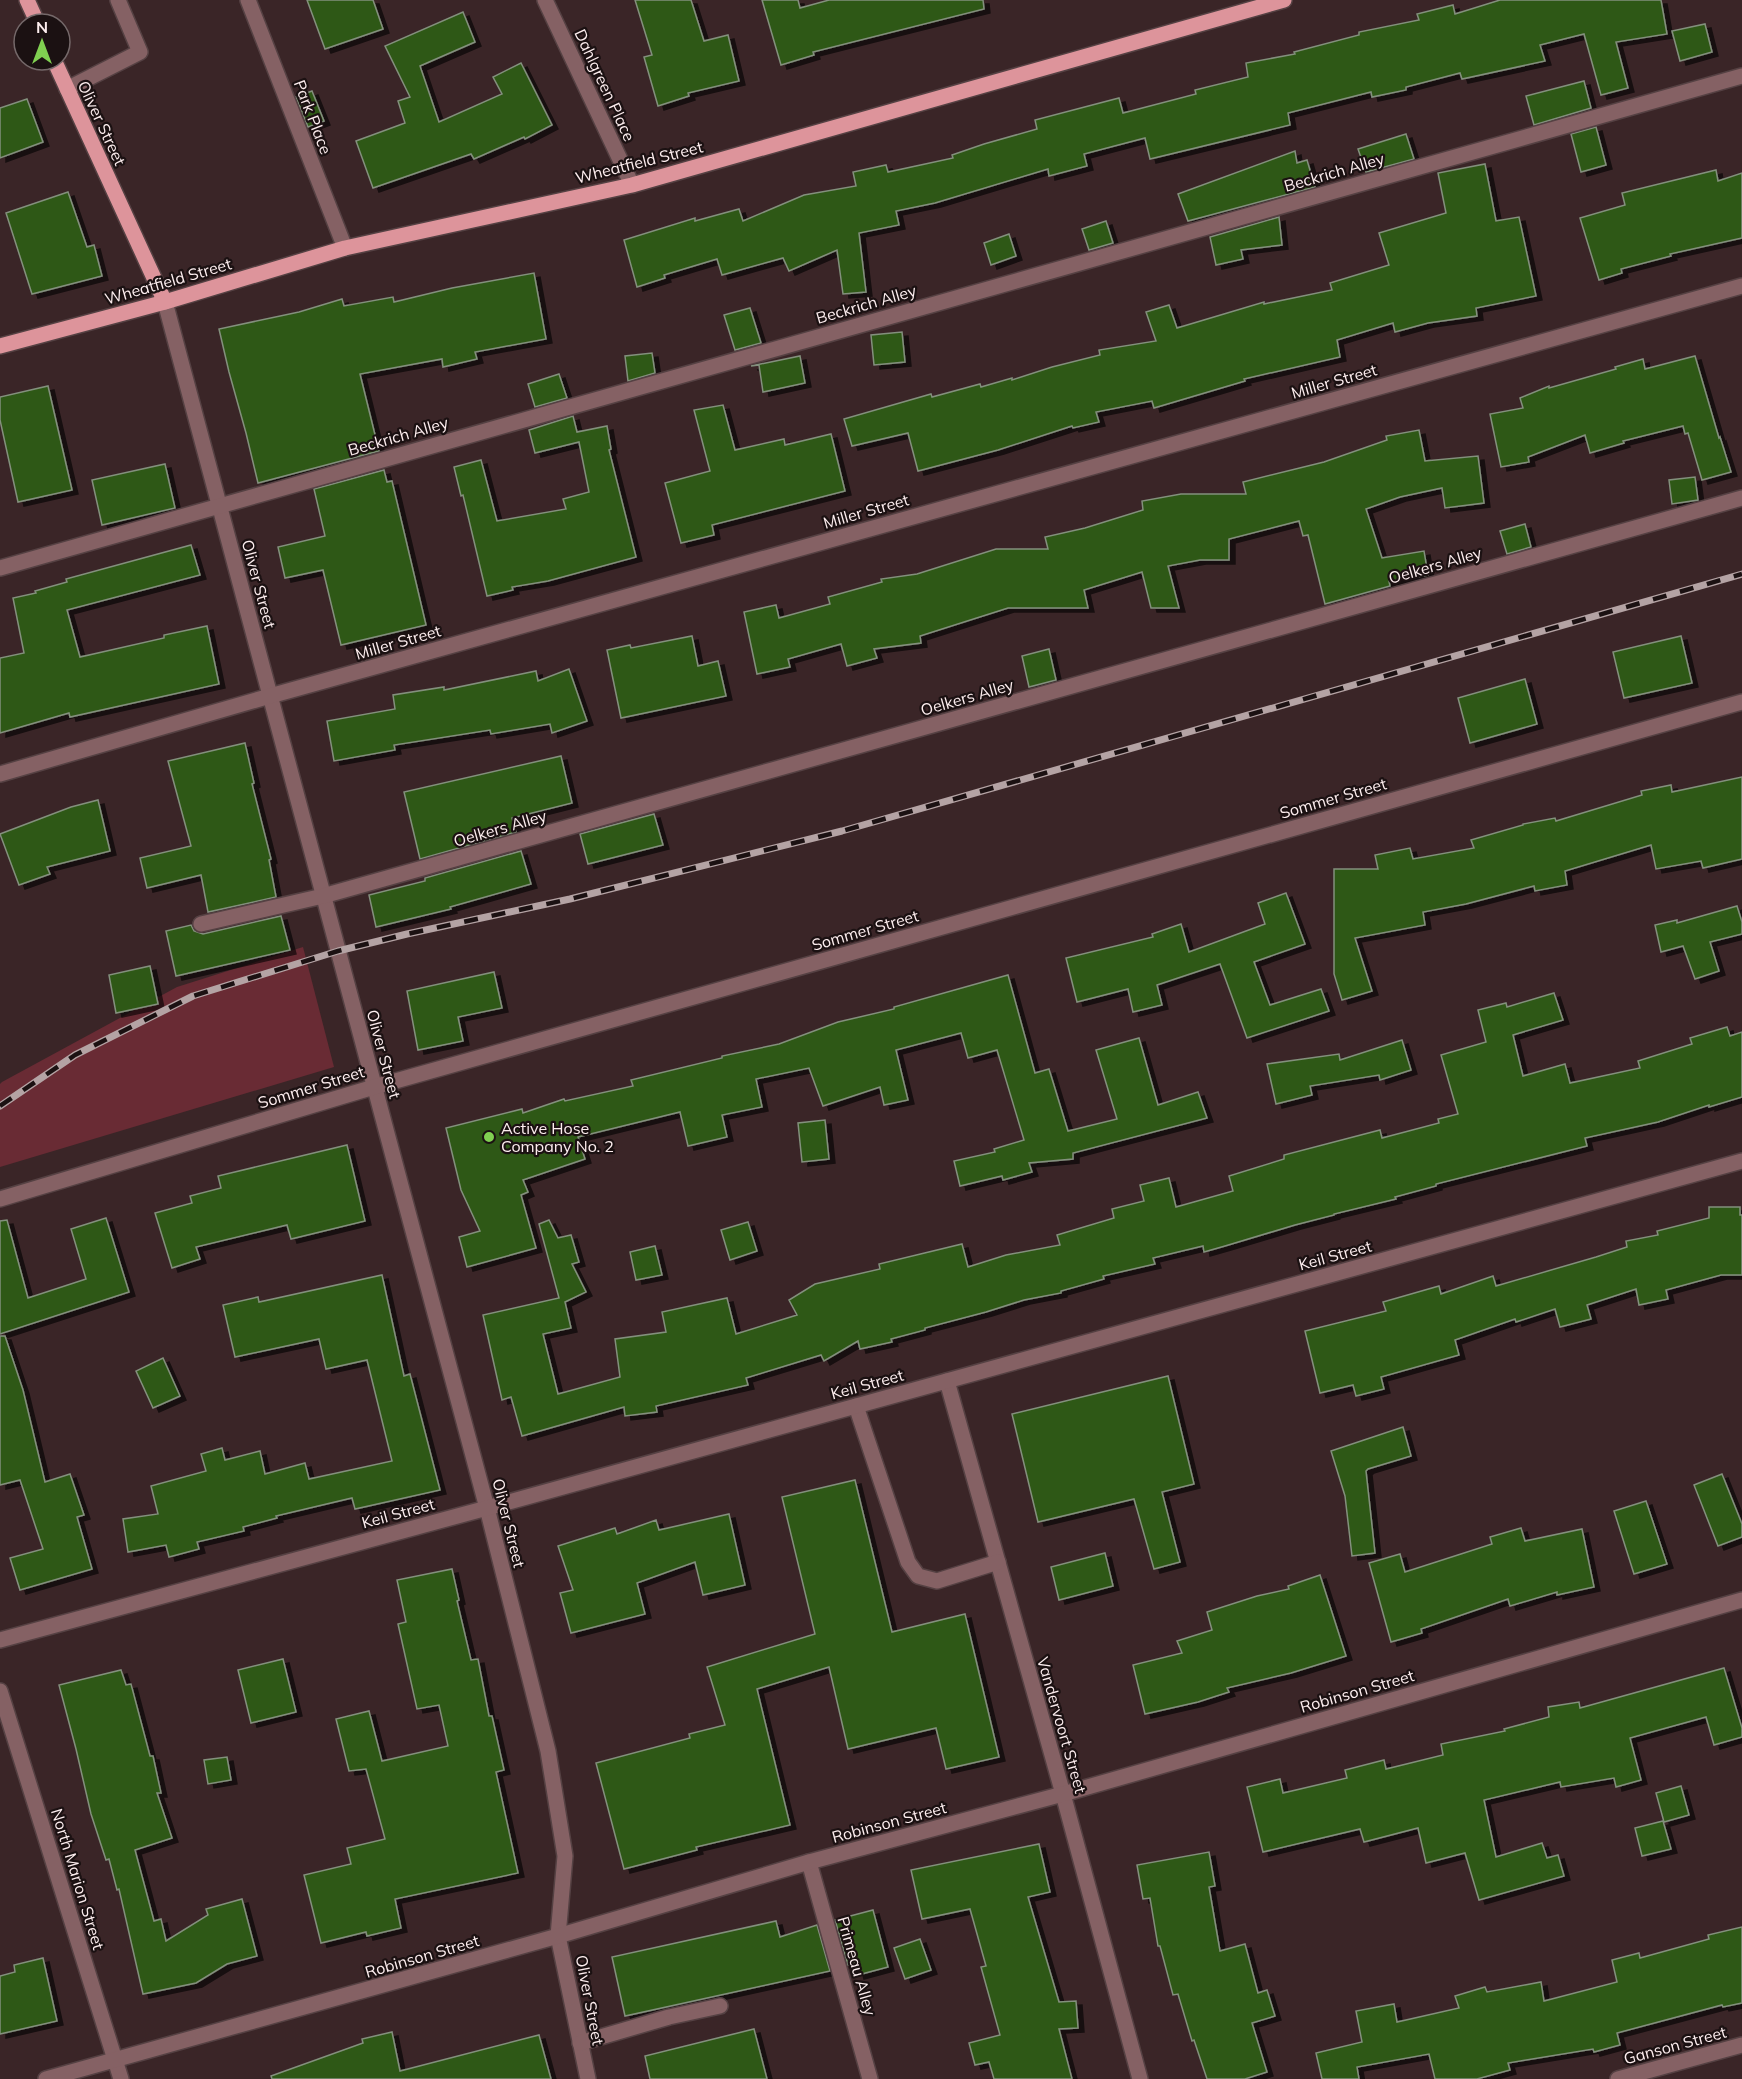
<svg xmlns="http://www.w3.org/2000/svg" width="1742" height="2079" font-family="Mulish,sans-serif">
  <defs>
    <filter id="shadow"><feDropShadow dx="6" dy="4" stdDeviation="0" flood-color="#0009"/></filter>
  </defs>
  <rect width="100%" height="100%" fill="#3a2527"/>
  <!-- green -->
  <path fill="#692b34" d="M303,947L334,1067L0,1167V1084L2,1082L177,987Z"/>
  <!-- building -->
  <g fill="#2f5816" stroke="#83907d" stroke-width="1.5" filter="url(#shadow)">
    <path d="M307,0H373L383,29L325,49Z"/>
    <path d="M635,0H691L704,41L728,35L739,81L688,93L689,96L658,106L644,57L652,55Z"/>
    <path d="M762,0H798L800,8L829,0H983L984,9L813,52L814,55L781,65Z"/>
    <path d="M1500,0H1661L1667,34L1616,42L1628,88L1601,95L1584,34L1540,45L1545,61L1462,79L1460,73L1406,87V90L1372,97L1371,92L1288,113L1290,125L1150,159L1145,138L1084,154L1087,166L1049,176L1048,169L935,203L896,211L899,225L859,233L866,292L843,294L837,250L789,271L783,258L722,275L717,259L664,275L665,278L637,287L624,240L695,218V221L739,209L743,221L804,195L856,186L853,172L886,165L888,172L953,158L952,155L984,144L1037,129L1035,120L1119,98L1123,113L1196,94L1195,90L1248,77L1246,63L1295,54L1294,52L1359,35V32L1419,20L1417,14L1453,5L1455,14Z"/>
    <path d="M463,12L475,42L420,66L439,122L502,94L493,77L521,63L552,125L525,139L524,137L474,159L471,154L373,188L356,141L405,123L398,101L410,97L385,46Z"/>
    <path d="M1705,24L1712,52L1680,61L1672,31Z"/>
    <path d="M1584,81L1591,108L1534,125L1526,96Z"/>
    <path d="M312,91L324,121L308,127L296,97Z"/>
    <path d="M27,99L43,142L0,158V108Z"/>
    <path d="M1596,127L1606,165L1581,172L1571,134Z"/>
    <path d="M1406,134L1414,159L1366,172L1358,149Z"/>
    <path d="M1295,151L1297,163L1307,160L1315,187L1188,221L1178,194Z"/>
    <path d="M1485,164L1496,221L1519,217L1536,296L1476,308L1477,316L1428,323L1395,332L1393,323L1337,340L1340,357L1244,379L1245,381L1154,408L1152,401L1096,412L1099,422L1073,428L1072,426L998,450L918,471L908,433L852,446L844,419L931,394L932,397L980,384L981,387L1012,378V380L1052,367L1100,355L1099,350L1156,341L1146,312L1169,305L1177,328L1264,302V304L1332,290L1330,283L1389,265L1379,233L1446,213L1438,173Z"/>
    <path d="M1716,170L1718,181L1742,173V238L1670,254L1671,256L1621,269L1622,273L1599,280L1580,218L1625,205L1622,193Z"/>
    <path d="M68,192L87,247L94,245L102,276L32,294L6,213Z"/>
    <path d="M1279,217L1282,245L1241,250L1243,259L1216,265L1210,237Z"/>
    <path d="M1106,221L1113,243L1089,250L1082,229Z"/>
    <path d="M1009,234L1016,256L991,265L984,243Z"/>
    <path d="M534,273L546,339L475,352L477,359L443,367L442,359L360,374L379,451L258,483L246,433L229,372L219,329L299,312L342,299L344,306L393,297L394,302L452,288Z"/>
    <path d="M750,308L761,343L735,350L724,315Z"/>
    <path d="M902,332L905,362L874,365L871,335Z"/>
    <path d="M652,353L655,373L628,381L625,356Z"/>
    <path d="M800,356L805,383L763,392L759,365L751,366Z"/>
    <path d="M1695,356L1719,438L1720,437L1731,472L1702,480L1688,433L1685,434L1683,426L1623,441L1624,443L1590,453L1585,435L1528,457L1529,462L1501,467L1490,414L1523,408L1520,398L1549,386V388L1616,369L1615,367L1643,359L1645,369Z"/>
    <path d="M559,374L567,398L535,407L528,384Z"/>
    <path d="M48,386L72,490L18,502L0,420V397Z"/>
    <path d="M723,405L735,450L784,439L785,445L831,434L845,491L712,525L714,535L681,543L665,483L710,471L694,410Z"/>
    <path d="M573,416L577,432L607,426L611,449L609,450L636,557L548,581L512,587L513,590L487,596L463,495L461,496L454,467L481,460L497,521L566,509L563,499L589,492L579,442L535,453L529,430Z"/>
    <path d="M1419,430L1425,461L1478,456L1484,503L1445,508L1442,488L1400,497L1366,509L1382,558L1424,551L1428,575L1389,581L1390,586L1325,604L1308,535L1303,536L1299,521L1229,539V560H1200L1168,566L1179,608H1151L1142,572L1084,590L1088,608H1008L920,636L921,643L874,649L877,658L847,666L841,644L788,659L790,667L757,674L744,612L776,605L779,618L830,604L828,597L882,582L881,579L917,574L996,549H1048L1045,537L1085,528L1143,510L1142,501L1181,494H1246L1243,482L1324,462L1387,440L1386,436Z"/>
    <path d="M165,464L175,508L102,525L92,480Z"/>
    <path d="M384,470L387,482L392,481L426,625L341,645L323,570L285,578L278,547L325,536L314,489Z"/>
    <path d="M1695,477L1698,500L1672,504L1669,480Z"/>
    <path d="M1525,524L1531,547L1507,554L1500,531Z"/>
    <path d="M191,545L200,575L67,610L80,657L164,638V635L207,626L219,684L70,717L69,713L0,733V658L24,653L13,598L36,593L35,591L67,582L66,579Z"/>
    <path d="M692,636L698,666L718,661L726,696L621,718L607,650L630,645L631,648Z"/>
    <path d="M1681,636L1692,683L1624,698L1613,652Z"/>
    <path d="M1049,649L1056,680L1029,687L1022,656Z"/>
    <path d="M569,669L587,721L552,733L550,724L491,734L490,730L394,745L395,750L334,761L327,721L395,709L393,695L444,687V690L536,671L538,681Z"/>
    <path d="M1525,679L1537,724L1470,743L1458,698Z"/>
    <path d="M245,743L254,783L252,784L271,859L269,860L276,897L208,912L201,875L147,888L140,858L191,846L168,761Z"/>
    <path d="M561,756L572,803L512,818L516,832L420,859L404,792Z"/>
    <path d="M1742,777V859L1703,868L1701,861L1656,869L1651,845L1565,871L1567,885L1535,891L1534,886L1466,904L1423,912L1425,925L1355,938L1372,991L1342,1000L1334,974V869H1378L1375,855L1410,848L1413,859L1474,848L1471,840L1523,825V824L1555,818L1556,821L1642,795L1641,791L1671,785L1672,792Z"/>
    <path d="M98,800L110,851L47,867L50,874L19,885L0,834L71,807Z"/>
    <path d="M654,814L663,845L588,864L580,834Z"/>
    <path d="M521,851L531,884L450,907L451,909L376,927L369,895L425,881V878Z"/>
    <path d="M1286,893L1305,944L1254,962L1270,1005L1321,989L1329,1011L1247,1038L1220,964L1157,985L1162,1005L1133,1012L1128,989L1077,1002L1066,958L1153,937L1152,934L1181,924L1189,952L1265,924L1258,903Z"/>
    <path d="M1737,906L1742,922V934L1710,942L1719,971L1695,979L1683,946L1661,952L1655,925L1677,920V923Z"/>
    <path d="M281,916L290,950L176,976L166,931L191,925L194,931L203,934Z"/>
    <path d="M150,966L158,1004L116,1013L109,975Z"/>
    <path d="M494,972L502,1008L458,1017L463,1041L418,1050L407,991Z"/>
    <path d="M1008,975L1035,1073L1049,1069L1068,1131L1117,1119L1096,1050L1139,1038L1158,1105L1198,1092L1207,1118L1073,1153V1159L1029,1163L1032,1172L1003,1180L1002,1176L960,1186L954,1161L995,1152L994,1149L1024,1140L997,1050L968,1058L961,1033L896,1050L908,1100L884,1105L880,1087L823,1106L809,1068L756,1079L762,1107L722,1115L727,1137L688,1146L680,1112L578,1137L585,1159L523,1180L528,1192L521,1195L536,1248L467,1267L459,1237L480,1231L461,1190L446,1128L522,1109L523,1113L564,1099L565,1101L633,1086L631,1080L722,1058V1056L779,1044L838,1022L894,1009V1007Z"/>
    <path d="M1554,993L1563,1020L1513,1035L1523,1076L1565,1064L1570,1083L1640,1068L1638,1061L1692,1044L1690,1038L1727,1027L1730,1036L1742,1032V1097L1709,1107V1105L1658,1122L1585,1138L1587,1146L1436,1184V1186L1395,1197L1396,1199L1334,1214V1215L1295,1225L1225,1246L1204,1252L1203,1246L1153,1258L1155,1264L1103,1276L1104,1279L1061,1291V1293L1024,1300L986,1312L925,1328V1330L891,1339L892,1342L860,1349L858,1341L824,1361L821,1355L746,1378L748,1385L656,1406L657,1412L625,1416L624,1407L522,1436L511,1397L502,1400L483,1315L559,1298L539,1224L549,1220L558,1238L571,1235L579,1262L572,1264L586,1292L565,1302L571,1328L543,1334L558,1394L620,1377L615,1339L666,1332L662,1312L727,1298L736,1334L797,1315L789,1300L815,1284L880,1269L879,1264L962,1244L968,1267L1006,1255L1060,1245L1057,1235L1114,1218L1112,1209L1144,1201L1140,1185L1169,1178L1176,1207L1233,1191L1229,1176L1284,1159V1155L1380,1130L1382,1138L1439,1123L1438,1119L1458,1114L1441,1055L1486,1042L1478,1010L1506,1003L1507,1007Z"/>
    <path d="M1402,1040L1411,1070L1380,1080L1379,1075L1310,1086L1312,1095L1276,1104L1267,1064L1339,1054L1340,1060Z"/>
    <path d="M825,1120L829,1159L802,1162L798,1123Z"/>
    <path d="M347,1145L365,1221L291,1239L287,1225L196,1247L200,1259L172,1268L155,1213L192,1203L190,1196L221,1188L218,1176Z"/>
    <path d="M1709,1207H1740V1215H1742V1275H1721L1666,1290L1668,1299L1639,1305L1636,1289L1587,1305L1591,1319L1560,1327L1555,1309L1516,1322L1515,1319L1455,1340L1459,1355L1381,1377L1384,1389L1356,1396L1353,1385L1320,1393L1305,1331L1386,1311L1383,1302L1439,1286L1441,1294L1493,1276L1496,1286L1596,1257L1627,1247L1626,1241L1658,1235L1657,1231L1709,1218Z"/>
    <path d="M106,1218L129,1292L0,1334V1221L7,1220L28,1298L86,1279L71,1229Z"/>
    <path d="M748,1222L757,1251L730,1260L721,1230Z"/>
    <path d="M655,1246L662,1275L636,1280L630,1252Z"/>
    <path d="M382,1275L404,1376L410,1374L440,1490L355,1509L352,1498L276,1516L277,1518L243,1527L244,1531L197,1542L199,1549L169,1557L166,1545L128,1552L123,1519L158,1514L151,1486L206,1471L201,1454L222,1448L225,1460L260,1451L265,1474L305,1463L309,1479L392,1461L367,1360L326,1369L319,1339L235,1357L223,1305L258,1297L259,1302Z"/>
    <path d="M0,1336H5L23,1390L45,1482L70,1474L84,1515L77,1517L92,1569L20,1590L10,1558L43,1549L20,1480L0,1485Z"/>
    <path d="M163,1358L180,1396L153,1408L136,1371Z"/>
    <path d="M1168,1376L1194,1484L1162,1492L1180,1562L1154,1569L1134,1499L1038,1522L1012,1414Z"/>
    <path d="M1403,1427L1411,1456L1368,1469L1366,1471L1375,1553L1352,1556L1345,1496L1331,1451Z"/>
    <path d="M1722,1474L1742,1524V1537L1718,1546L1694,1485Z"/>
    <path d="M855,1480L892,1632L965,1614L999,1757L946,1769L936,1728L848,1749L829,1667L757,1689L790,1825L696,1847L697,1850L624,1869L596,1763L690,1738L689,1734L725,1725L707,1667L815,1634L782,1497Z"/>
    <path d="M1646,1501L1667,1564L1634,1574L1614,1511Z"/>
    <path d="M729,1514L745,1585L703,1595L695,1562L637,1583L645,1614L571,1633L560,1593L573,1590L558,1546L615,1528L617,1534L656,1520L659,1530Z"/>
    <path d="M1521,1528L1525,1541L1582,1529L1594,1587L1557,1595V1592L1510,1606L1508,1599L1421,1629L1422,1633L1391,1642L1369,1563L1400,1554L1405,1572L1492,1544L1490,1537Z"/>
    <path d="M1105,1553L1113,1586L1059,1600L1051,1567Z"/>
    <path d="M452,1569L459,1600L457,1601L471,1660L478,1659L489,1716H492L504,1770L496,1772L518,1873L395,1899L401,1928L367,1936L366,1932L321,1943L304,1875L351,1864L347,1848L385,1839L366,1769L349,1771L336,1719L369,1711L382,1761L448,1746L439,1705L417,1709L398,1624L406,1622L397,1580Z"/>
    <path d="M1320,1575L1346,1656L1291,1673L1227,1688L1229,1692L1198,1702L1145,1714L1133,1665L1182,1653L1177,1641L1212,1630L1207,1612L1257,1596L1289,1589L1288,1586Z"/>
    <path d="M283,1659L296,1712L251,1723L238,1670Z"/>
    <path d="M1724,1668L1742,1728V1737L1714,1745L1706,1717L1630,1738L1641,1780L1616,1787L1614,1778L1561,1787L1560,1782L1484,1800L1496,1857L1542,1843L1547,1858L1558,1855L1564,1876L1479,1900L1465,1853L1426,1863L1418,1828L1364,1842L1360,1829L1263,1852L1247,1787L1280,1779L1283,1793L1347,1778L1345,1770L1384,1760L1386,1769L1443,1755L1441,1744L1505,1731L1504,1729L1549,1717L1548,1707L1579,1702L1580,1708Z"/>
    <path d="M121,1670L126,1685L131,1684L150,1756H153L161,1793H157L172,1838L135,1850L154,1921L161,1919L166,1941L208,1915L206,1909L242,1899L257,1956L227,1964L196,1983L143,1994L119,1889L117,1890L109,1859L106,1860L91,1814L76,1749L59,1685Z"/>
    <path d="M227,1757L231,1780L208,1784L204,1760Z"/>
    <path d="M1681,1786L1689,1815L1664,1822L1656,1793Z"/>
    <path d="M1663,1821L1671,1849L1642,1856L1635,1828Z"/>
    <path d="M1039,1844L1050,1892L1028,1897L1059,2002L1076,2001L1078,2028L1059,2029L1072,2079H994L989,2062L975,2065L969,2043L1000,2035L981,1967L986,1966L970,1909L922,1919L911,1870Z"/>
    <path d="M1209,1852L1215,1886L1209,1887L1220,1951L1245,1944L1258,1993L1267,1990L1275,2016L1252,2023L1267,2072L1245,2079H1207L1194,2040L1192,2041L1178,1994L1173,1995L1160,1946H1158L1150,1898L1143,1899L1137,1865Z"/>
    <path d="M873,1910L888,1967L858,1975L855,1963L848,1965L835,1920Z"/>
    <path d="M776,1921L780,1937L817,1925L830,1971L625,2016L612,1957Z"/>
    <path d="M1742,1927V2003L1723,2007L1722,2005L1617,2033L1620,2045L1594,2052L1593,2049L1508,2063L1510,2070L1477,2079H1435L1429,2054L1357,2067L1359,2079H1322L1316,2053L1362,2042L1356,2011L1394,2004L1397,2022L1459,2008L1455,1996L1485,1987L1487,1992L1541,1982L1544,2001L1617,1982L1612,1960L1639,1953L1640,1958L1709,1939L1708,1935Z"/>
    <path d="M920,1939L931,1970L905,1979L894,1948Z"/>
    <path d="M43,1958L57,2021L0,2034V1976L15,1972L14,1965Z"/>
    <path d="M754,2029L767,2079H650L645,2056Z"/>
    <path d="M392,2032L400,2071L539,2035L551,2079H272L271,2076L363,2043L362,2039Z"/>
  </g>
  <g fill="none" stroke-linecap="round" stroke-linejoin="round">
    <defs>
      <g id="minor">
        <path d="M248,0L345,248"/>
        <path d="M545,0L632,185"/>
        <path d="M67,89L140,52L118,0"/>
        <path d="M165,302L487,1508L548,1751L565,1856L558,1936L588,2079"/>
        <path d="M0,568L1742,76"/>
        <path d="M0,774L270,696L1742,286"/>
        <path d="M201,924L323,896L1742,498"/>
        <path d="M0,1199L374,1087L1742,702"/>
        <path d="M947,1381L1063,1794L1140,2079"/>
        <path d="M856,1406L908,1562L918,1576L937,1581L998,1562"/>
        <path d="M0,1640L487,1508L1742,1161"/>
        <path d="M0,1691L121,2079"/>
        <path d="M809,1862L870,2079"/>
        <path d="M580,2043L669,2017L720,2006"/>
        <path d="M46,2079L558,1936L809,1862L1063,1794L1742,1600"/>
        <path d="M1618,2079L1742,2045"/>
      </g>
      <g id="major">
        <path d="M27,0L38,24"/>
        <path d="M54,60L165,302"/>
        <path d="M0,346L165,302L345,248L632,185L1284,0"/>
      </g>
    </defs>
    <!-- minor casing -->
    <use href="#minor" stroke="#554143" stroke-width="18"/>
    <!-- major casing -->
    <use href="#major" stroke="#554143" stroke-width="18"/>
    <!-- minor -->
    <use href="#minor" stroke="#856164" stroke-width="15"/>
    <!-- major -->
    <use href="#major" stroke="#dd949b" stroke-width="15"/>
    <defs>
      <path id="rail" d="M0,1106L75,1055L193,996L338,951L407,934L570,899L842,831L1742,574"/>
    </defs>
    <!-- rail casing -->
    <use href="#rail" stroke="#b4a3a4" stroke-width="7"/>
    <!-- rail -->
    <use href="#rail" stroke="#1b1112" stroke-width="4.5" stroke-dasharray="14" stroke-linecap="butt"/>
  </g>
  <!-- markers -->
  <circle fill="#80d051" stroke="#1b1112" stroke-width="2" cx="489" cy="1137" r="6"/>
  <g text-anchor="middle" dominant-baseline="central" stroke-width="4.5" stroke-linejoin="round" paint-order="stroke">
    <!-- street labels -->
    <g font-size="16" fill="#fdeeef" stroke="#1b1112">
      <text transform="translate(605 85) rotate(65)">Dahlgreen Place</text>
      <text transform="translate(313 117) rotate(69)">Park Place</text>
      <text transform="translate(102 123) rotate(65)">Oliver Street</text>
      <text transform="translate(639 162) rotate(-14)">Wheatfield Street</text>
      <text transform="translate(1334 172) rotate(-16)">Beckrich Alley</text>
      <text transform="translate(168 281) rotate(-16)">Wheatfield Street</text>
      <text transform="translate(866 304) rotate(-16)">Beckrich Alley</text>
      <text transform="translate(1334 381) rotate(-16)">Miller Street</text>
      <text transform="translate(398 436) rotate(-16)">Beckrich Alley</text>
      <text transform="translate(866 511) rotate(-16)">Miller Street</text>
      <text transform="translate(1435 565) rotate(-16)">Oelkers Alley</text>
      <text transform="translate(259 584) rotate(75)">Oliver Street</text>
      <text transform="translate(398 642) rotate(-16)">Miller Street</text>
      <text transform="translate(967 697) rotate(-16)">Oelkers Alley</text>
      <text transform="translate(1333 798) rotate(-16)">Sommer Street</text>
      <text transform="translate(500 828) rotate(-16)">Oelkers Alley</text>
      <text transform="translate(865 930) rotate(-16)">Sommer Street</text>
      <text transform="translate(384 1054) rotate(75)">Oliver Street</text>
      <text transform="translate(311 1087) rotate(-17)">Sommer Street</text>
      <text transform="translate(1335 1255) rotate(-15)">Keil Street</text>
      <text transform="translate(867 1384) rotate(-15)">Keil Street</text>
      <text transform="translate(398 1513) rotate(-15)">Keil Street</text>
      <text transform="translate(509 1523) rotate(76)">Oliver Street</text>
      <text transform="translate(1357 1691) rotate(-16)">Robinson Street</text>
      <text transform="translate(1062 1725) rotate(74)">Vandervoort Street</text>
      <text transform="translate(889 1822) rotate(-15)">Robinson Street</text>
      <text transform="translate(78 1879) rotate(73)">North Marion Street</text>
      <text transform="translate(422 1956) rotate(-16)">Robinson Street</text>
      <text transform="translate(857 1966) rotate(74)">Primeau Alley</text>
      <text transform="translate(590 2000) rotate(79)">Oliver Street</text>
      <text transform="translate(1675 2045) rotate(-15)">Ganson Street</text>
    </g>
    <!-- poi labels -->
    <g font-size="16" fill="#fdeeef" stroke="#1b1112" text-anchor="start">
      <text x="501" y="1128">Active Hose<tspan x="501" dy="18">Company No. 2</tspan></text>
    </g>
  </g>
  <!-- north arrow -->
  <g transform="translate(42 42)"><circle r="28" fill="#1b1112" stroke="#75696a" stroke-width="1.5"/>
  <path d="M0-4.5L10 22L0 15L-10 22Z" fill="#80d051"/>
  <text y="-9" font-size="16" font-weight="bold" text-anchor="middle" fill="#fdeeef">N</text>
  </g>
</svg>
